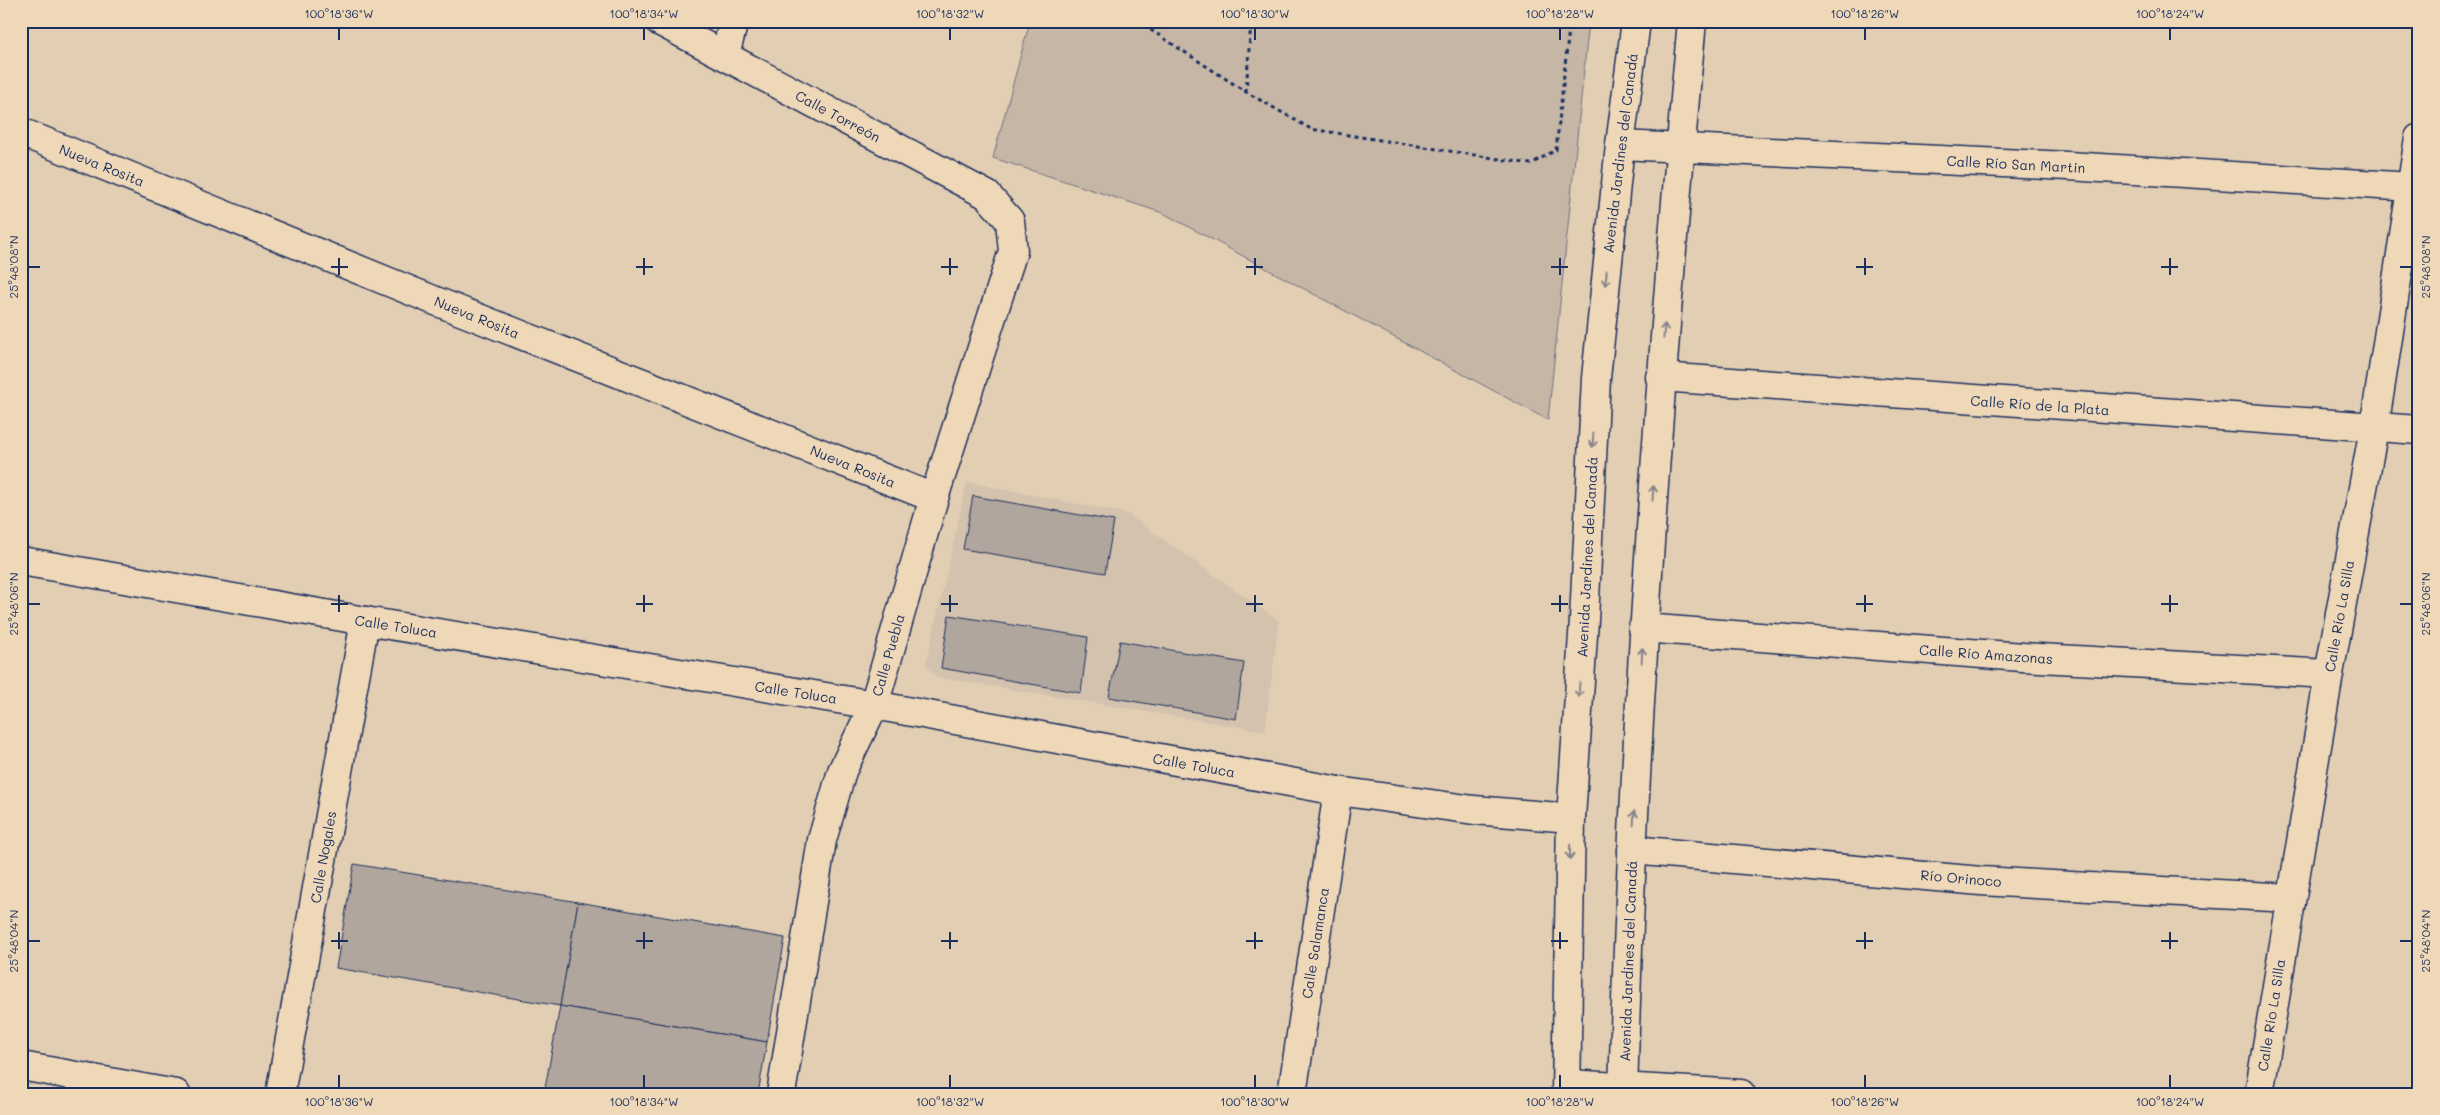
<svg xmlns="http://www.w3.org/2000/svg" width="2440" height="1115" font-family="Mali,sans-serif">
  <rect width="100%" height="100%" fill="#e2ceb3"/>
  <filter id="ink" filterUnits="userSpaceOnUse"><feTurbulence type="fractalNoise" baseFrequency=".02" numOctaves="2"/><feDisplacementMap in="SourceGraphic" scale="10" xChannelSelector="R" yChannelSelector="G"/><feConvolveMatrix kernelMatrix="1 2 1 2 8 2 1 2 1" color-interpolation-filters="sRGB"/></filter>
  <g filter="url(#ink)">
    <!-- built -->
    <path fill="#d3c2ad" d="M967,482L1128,514L1279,621L1265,731L936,677L926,665Z"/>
    <!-- green -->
    <path fill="#c5b6a6" stroke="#707282" d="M1030,21H1589L1548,420L1163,213L993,158Z"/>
    <!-- building -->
    <g fill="#b1a69e" stroke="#1b2f5e">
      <path d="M973,496L1114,521L1105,573L963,549Z"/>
      <path d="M949,615L1088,637L1081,693L941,668Z"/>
      <path d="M1120,641L1244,663L1236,719L1109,697Z"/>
      <path d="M354,864L578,902L560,1006L336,968Z"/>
      <path d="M578,902L785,938L767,1042L560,1006Z"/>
      <path d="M560,1006L767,1042L758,1094H544Z"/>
    </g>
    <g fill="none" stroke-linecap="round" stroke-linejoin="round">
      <defs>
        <g id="street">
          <path d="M659,21L987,195L1010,221L1013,251L934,498L874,705L842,771L822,840L781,1094"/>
          <path d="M725,55L734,21"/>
          <path d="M21,132L443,304L934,498"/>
          <path d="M1620,145L2068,166L2413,187"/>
          <path d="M1660,377L2419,430"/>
          <path d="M21,561L365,621L874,705L1338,791L1474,810L1571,818"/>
          <path d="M1643,628L2022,657L2329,674"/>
          <path d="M1632,850L1981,881L2290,898"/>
          <path d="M21,1066L176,1094"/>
          <path d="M1567,1084L1741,1094"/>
          <path d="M280,1094L365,621"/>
          <path d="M1292,1094L1338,791"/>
          <path d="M2259,1094L2329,674L2374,428L2419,138"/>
        </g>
        <g id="secondary">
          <path d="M1566,1094L1571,818L1584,620L1596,378L1620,145L1636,21"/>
          <path d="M1623,1094C1633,735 1659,378 1692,21"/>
        </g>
      </defs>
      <!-- street casing -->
      <use href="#street" stroke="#1b2f5e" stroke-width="31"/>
      <!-- secondary casing -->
      <use href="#secondary" stroke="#1b2f5e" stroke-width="31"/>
      <!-- path -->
      <g stroke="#1b2f5e" stroke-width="3" stroke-dasharray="4 4" stroke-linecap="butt">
        <path d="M1137,21L1246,92L1311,129L1531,164L1556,150L1569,28L1559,21"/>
        <path d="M1246,92L1251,21"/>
      </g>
      <!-- street -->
      <use href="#street" stroke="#efd8b8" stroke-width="28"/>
      <!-- secondary -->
      <use href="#secondary" stroke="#efd8b8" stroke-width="28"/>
    </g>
    <!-- one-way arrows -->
    <defs><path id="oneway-shaft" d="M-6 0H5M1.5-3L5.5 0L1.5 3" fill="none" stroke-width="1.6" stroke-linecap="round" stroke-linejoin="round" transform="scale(1.25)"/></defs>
    <g stroke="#85848b">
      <use href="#oneway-shaft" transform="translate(1606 278) rotate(96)"/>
      <use href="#oneway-shaft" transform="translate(1664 331) rotate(-85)"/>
      <use href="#oneway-shaft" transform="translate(1593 440) rotate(93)"/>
      <use href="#oneway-shaft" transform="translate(1653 493) rotate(-86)"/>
      <use href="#oneway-shaft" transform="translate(1642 655) rotate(-87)"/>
      <use href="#oneway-shaft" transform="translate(1579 690) rotate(94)"/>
      <use href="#oneway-shaft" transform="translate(1634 818) rotate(-87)"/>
      <use href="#oneway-shaft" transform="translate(1570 852) rotate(91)"/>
    </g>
  </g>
  <!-- ticks -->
  <path fill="none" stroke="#1b2f5e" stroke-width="2" d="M339,28V40M644,28V40M950,28V40M1255,28V40M1560,28V40M1865,28V40M2170,28V40M339,258V275M644,258V275M950,258V275M1255,258V275M1560,258V275M1865,258V275M2170,258V275M28,267H40M331,267H348M636,267H653M941,267H958M1246,267H1263M1551,267H1568M1856,267H1873M2161,267H2178M2400,267H2412M339,595V612M644,595V612M950,595V612M1255,595V612M1560,595V612M1865,595V612M2170,595V612M28,604H40M331,604H348M636,604H653M941,604H958M1246,604H1263M1551,604H1568M1856,604H1873M2161,604H2178M2400,604H2412M339,932V949M644,932V949M950,932V949M1255,932V949M1560,932V949M1865,932V949M2170,932V949M28,941H40M331,941H348M636,941H653M941,941H958M1246,941H1263M1551,941H1568M1856,941H1873M2161,941H2178M2400,941H2412M339,1075V1088M644,1075V1088M950,1075V1088M1255,1075V1088M1560,1075V1088M1865,1075V1088M2170,1075V1088"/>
  <g text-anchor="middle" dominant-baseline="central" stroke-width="4.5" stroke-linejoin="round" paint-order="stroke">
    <!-- street labels -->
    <g font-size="14" fill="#1b2f5e" stroke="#efd8b8">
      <text transform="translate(838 116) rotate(28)">Calle Torreón</text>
      <text transform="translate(1620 153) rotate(-83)">Avenida Jardines del Canadá</text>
      <text transform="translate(2016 164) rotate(3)">Calle Río San Martin</text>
      <text transform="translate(102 165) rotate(22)">Nueva Rosita</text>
      <text transform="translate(477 317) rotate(22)">Nueva Rosita</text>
      <text transform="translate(2040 405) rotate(4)">Calle Río de la Plata</text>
      <text transform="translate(853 466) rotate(22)">Nueva Rosita</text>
      <text transform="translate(1587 557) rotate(-87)">Avenida Jardines del Canadá</text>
      <text transform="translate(2339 616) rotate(-80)">Calle Río La Silla</text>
      <text transform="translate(396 626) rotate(9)">Calle Toluca</text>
      <text transform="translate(1986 654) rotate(4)">Calle Río Amazonas</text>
      <text transform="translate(888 655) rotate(-74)">Calle Puebla</text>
      <text transform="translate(796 692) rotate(9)">Calle Toluca</text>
      <text transform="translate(1194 765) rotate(10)">Calle Toluca</text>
      <text transform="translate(323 857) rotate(-80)">Calle Nogales</text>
      <text transform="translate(1961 878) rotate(5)">Río Orinoco</text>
      <text transform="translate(1315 943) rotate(-81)">Calle Salamanca</text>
      <text transform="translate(1628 961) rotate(-88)">Avenida Jardines del Canadá</text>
      <text transform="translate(2271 1015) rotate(-81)">Calle Río La Silla</text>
    </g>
  </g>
  <!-- margin -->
  <rect width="2440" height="1115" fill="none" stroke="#efd8b8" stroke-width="55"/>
  <rect x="28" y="28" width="2384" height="1060" fill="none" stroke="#1b2f5e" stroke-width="2"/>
  <g font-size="12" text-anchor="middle" fill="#1b2f5e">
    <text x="339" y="18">100°18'36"W</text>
    <text x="644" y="18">100°18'34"W</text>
    <text x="950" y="18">100°18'32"W</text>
    <text x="1255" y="18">100°18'30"W</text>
    <text x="1560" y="18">100°18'28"W</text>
    <text x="1865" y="18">100°18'26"W</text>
    <text x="2170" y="18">100°18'24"W</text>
    <text transform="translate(14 267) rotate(-90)" y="4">25°48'08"N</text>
    <text transform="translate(2426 267) rotate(-90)" y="4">25°48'08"N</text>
    <text transform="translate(14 604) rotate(-90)" y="4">25°48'06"N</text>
    <text transform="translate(2426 604) rotate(-90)" y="4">25°48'06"N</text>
    <text transform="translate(14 941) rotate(-90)" y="4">25°48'04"N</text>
    <text transform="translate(2426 941) rotate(-90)" y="4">25°48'04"N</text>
    <text x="339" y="1106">100°18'36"W</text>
    <text x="644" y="1106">100°18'34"W</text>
    <text x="950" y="1106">100°18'32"W</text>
    <text x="1255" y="1106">100°18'30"W</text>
    <text x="1560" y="1106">100°18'28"W</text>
    <text x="1865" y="1106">100°18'26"W</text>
    <text x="2170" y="1106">100°18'24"W</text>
  </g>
</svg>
